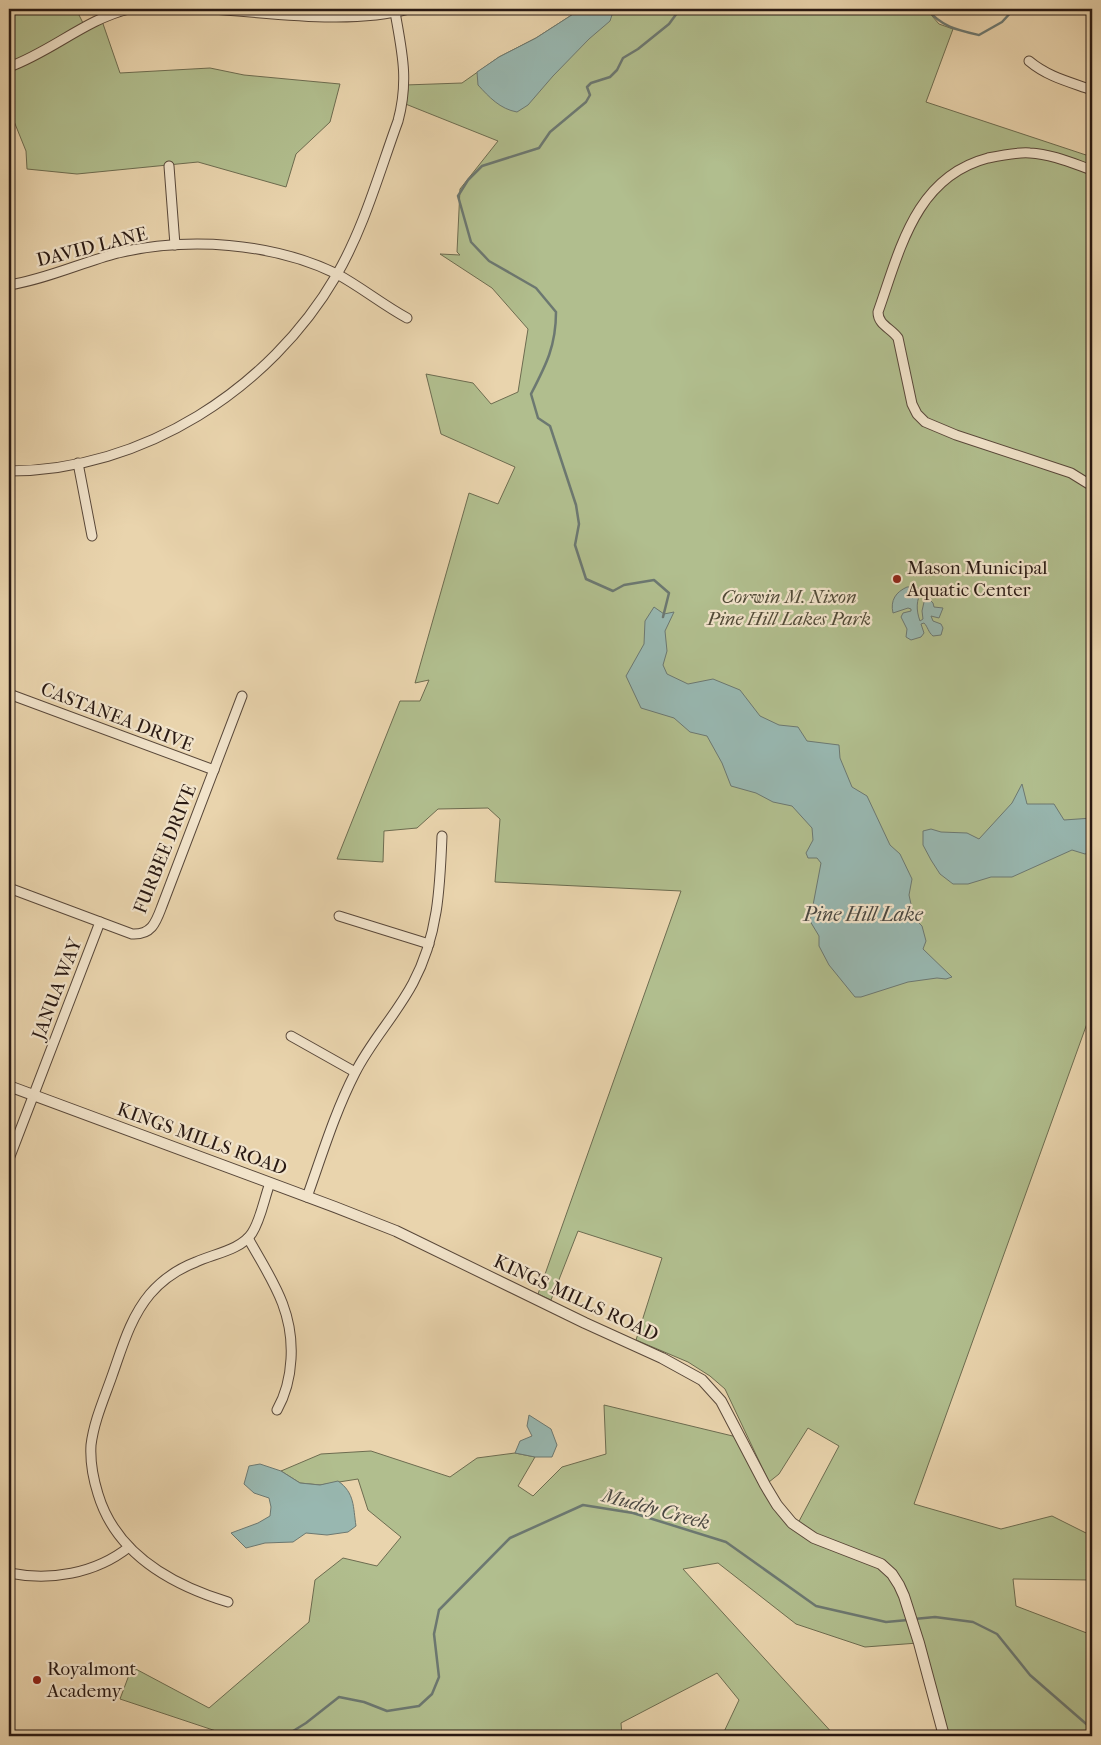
<svg xmlns="http://www.w3.org/2000/svg" width="1101" height="1745" font-family="'IM FELL French Canon',serif">
  <rect width="100%" height="100%" fill="#e9d4ad"/>
  <filter id="stains"><feTurbulence type="fractalNoise" baseFrequency=".004" numOctaves="4"/><feColorMatrix values="0 0 0 0 .2 0 0 0 0 .09 0 0 0 0 .02 0 0 0 .5 -.17"/></filter>
  <radialGradient id="worn" r=".72"><stop offset=".6" stop-color="#630" stop-opacity="0"/><stop offset="1" stop-color="#630" stop-opacity=".3"/></radialGradient>
  <!-- green -->
  <g fill="#b1be8e" stroke="#6d6c50">
    <path d="M9,9H76L85,27L101,18L120,73L210,68L244,75L340,84L330,122L296,154L286,187L198,162L77,174L27,169L26,151L9,109Z"/>
    <path d="M581,9H926L939,24L953,29L926,102L1092,157V1018H1089L914,1504L1001,1529L1052,1516L1088,1534L1092,1532V1580L1013,1579L1016,1606L1092,1635V1736H943L918,1643L865,1647L796,1624L718,1563L683,1569L835,1736H803L799,1734L790,1736H722L739,1700L717,1673L621,1723L622,1736H215L216,1731L120,1699L132,1667L209,1708L309,1622L315,1580L343,1558L377,1566L401,1537L368,1510L358,1479L320,1485L300,1483L281,1471L321,1454L371,1451L450,1477L477,1458L515,1453L535,1457L518,1486L533,1496L562,1467L606,1454L604,1405L741,1438L765,1485L797,1525L839,1446L808,1428L779,1474L769,1482L725,1389L710,1376L688,1362L636,1340L662,1258L578,1231L551,1300L538,1294L681,891L495,882L500,819L488,808L438,809L417,828L384,831L383,862L337,859L400,701H420L429,680L415,683L469,493L498,504L515,467L441,434L426,374L473,383L491,404L518,392L528,329L492,288L440,254L460,255L457,252L460,189L498,141L403,103L405,85L462,83L499,57L536,38Z"/>
  </g>
  <!-- water -->
  <g fill="#98b7b0" stroke="#6c7871">
    <path d="M581,9H614L610,21L589,39L553,76L528,105L517,112C500,109 489,97 478,85L477,72L499,57L536,38Z"/>
    <path d="M907,587H915L922,590C916,600 916,610 920,621L923,619L922,611L924,602L930,600L933,603L934,607L943,608L939,618L931,616L933,621L941,624L943,628L941,635L933,636C928,632 928,627 924,623L921,624L924,633L921,637L911,640L906,637L907,629L901,617L903,613L911,611V609L908,608L893,613C890,600 896,592 907,587Z"/>
    <path d="M654,607L664,614L674,612L665,631L667,651L663,665L667,674L688,684L713,679L740,690L760,716L779,725L798,727L807,741L839,745L840,758L852,787L867,796L890,845L900,854L912,879L909,895L914,918L922,926L926,941L923,949L952,977L946,979L937,978L908,982L861,997H855L829,965L819,946V936L810,921L821,863L817,858H808L806,853L813,840L812,828L792,806L773,802L756,793L731,786L722,763L707,736L690,732L674,718L641,708L626,676L644,644L645,621Z"/>
    <path d="M1022,784L1027,804H1054L1064,820L1092,818V852L1085,854L1072,850L1012,877H991L968,884H953L940,874L931,860L923,845V831L931,829L941,832L967,833L979,839L1012,803Z"/>
    <path d="M529,1415L551,1429L557,1445L552,1457H535L515,1453L520,1441L532,1436L527,1426Z"/>
    <path d="M260,1464L281,1471L300,1483L320,1485L338,1481C355,1493 353,1507 356,1526L348,1532L327,1535L306,1533L293,1542L265,1543L246,1548L231,1533L258,1523L270,1516L271,1507L269,1498L254,1493L244,1484L249,1466Z"/>
  </g>
  <g fill="none" stroke-linecap="round" stroke-linejoin="round">
    <!-- stream -->
    <g stroke="#6c7871" stroke-width="2.5">
      <path d="M927,9C942,27 957,30 979,35L1002,22L1014,9"/>
      <path d="M663,617L669,593L654,580L624,585L613,591L586,579L575,545L579,524L576,505L550,426L538,418L531,394C546,365 556,346 556,312L536,288L489,261L471,242L458,196L468,180L482,166L539,148L550,132L586,102L590,95L587,87L591,83L610,77L617,70L623,58L638,49L669,24L680,9"/>
      <path d="M914,1619L935,1617L973,1622L997,1634L1030,1675L1092,1729"/>
      <path d="M285,1736L306,1723L339,1697L364,1702L387,1711L419,1706L432,1694L439,1677L434,1634L439,1610L510,1538L583,1505L633,1513L726,1542L816,1606L886,1622L908,1620"/>
    </g>
    <defs>
      <g id="minor">
        <path d="M212,9C273,13 350,25 409,9"/>
        <path d="M1029,61C1048,77 1070,82 1092,90"/>
        <path d="M9,67C51,52 86,19 129,9"/>
        <path d="M169,166L175,245"/>
        <path d="M1092,170C1072,163 1051,154 1030,153C1016,152 1002,155 988,158C915,177 900,250 878,312C878,325 891,328 898,338L912,404L917,414L925,422L956,435L1071,473L1092,486"/>
        <path d="M9,285C44,280 83,262 118,253C188,237 271,242 337,274C361,287 383,305 407,318"/>
        <path d="M78,463L92,536"/>
        <path d="M9,471C143,471 270,389 336,276C364,228 379,173 398,121C409,80 402,52 395,12"/>
        <path d="M9,694L214,770"/>
        <path d="M9,888L132,934C152,935 156,922 162,906L242,696"/>
        <path d="M339,916L429,944"/>
        <path d="M291,1036L355,1072"/>
        <path d="M9,1159L100,922"/>
        <path d="M307,1197C322,1155 335,1112 355,1073C371,1041 396,1015 413,983C438,936 440,888 442,836"/>
        <path d="M248,1238C271,1279 294,1310 291,1359C290,1378 286,1394 277,1410"/>
        <path d="M9,1573C50,1581 95,1574 129,1547"/>
        <path d="M228,1602C172,1585 116,1554 98,1494C93,1478 90,1461 91,1445C94,1421 104,1399 112,1376C122,1348 130,1318 150,1294C162,1280 178,1269 196,1262C213,1254 241,1250 252,1233C261,1219 264,1199 270,1183"/>
      </g>
      <path id="tertiary" d="M9,1086L335,1207L396,1231L585,1323L662,1358L702,1380L721,1401L765,1485L777,1505L792,1523L814,1538L881,1564L892,1574L899,1585L904,1596L919,1643L944,1736"/>
    </defs>
    <!-- minor casing -->
    <use href="#minor" stroke="#59483a" stroke-width="11"/>
    <!-- tertiary casing -->
    <use href="#tertiary" stroke="#59483a" stroke-width="12"/>
    <!-- minor -->
    <use href="#minor" stroke="#f1e3ca" stroke-width="9"/>
    <!-- tertiary -->
    <use href="#tertiary" stroke="#f1e3ca" stroke-width="10"/>
  </g>
  <!-- markers -->
  <g fill="#8f2418" stroke="#f1e3ca" stroke-width="2">
    <circle cx="897" cy="579" r="5"/>
    <circle cx="37" cy="1680" r="5"/>
  </g>
  <g text-anchor="middle" dominant-baseline="central" stroke-width="4.5" stroke-linejoin="round" paint-order="stroke">
    <!-- street labels -->
    <g font-size="19" fill="#291913" stroke="#f1e3ca">
      <text transform="translate(92 247) rotate(-14)">DAVID LANE</text>
      <text transform="translate(117 717) rotate(21)">CASTANEA DRIVE</text>
      <text transform="translate(165 849) rotate(-68)">FURBEE DRIVE</text>
      <text transform="translate(57 989) rotate(-69)">JANUA WAY</text>
      <text transform="translate(202 1139) rotate(20)">KINGS MILLS ROAD</text>
      <text transform="translate(576 1298) rotate(25)">KINGS MILLS ROAD</text>
    </g>
    <!-- poi labels -->
    <g font-size="19" fill="#291913" stroke="#f1e3ca" text-anchor="start">
      <text x="907" y="568">Mason Municipal<tspan x="907" dy="22">Aquatic Center</tspan></text>
      <text x="47" y="1669">Royalmont<tspan x="47" dy="22">Academy</tspan></text>
    </g>
    <!-- park labels -->
    <g font-size="19" font-style="italic" fill="#524b38" stroke="#f1e3ca">
      <text x="789" y="597">Corwin M. Nixon<tspan x="789" dy="22">Pine Hill Lakes Park</tspan></text>
    </g>
    <!-- water labels -->
    <g font-size="20" font-style="italic" fill="#4a4842" stroke="#f1e3ca">
      <text x="863" y="914">Pine Hill Lake</text>
      <text transform="translate(656 1509) rotate(15)">Muddy Creek</text>
    </g>
  </g>
  <!-- margin -->
  <rect width="1101" height="1745" fill="none" stroke="#e9d4ad" stroke-width="30"/>
  <rect x="10" y="10" width="1081" height="1725" fill="none" stroke="#291913" stroke-width="2.5"/>
  <rect x="15" y="15" width="1071" height="1715" fill="none" stroke="#291913"/>
  <rect width="100%" height="100%" filter="url(#stains)"/>
  <rect width="100%" height="100%" fill="url(#worn)"/>
</svg>
